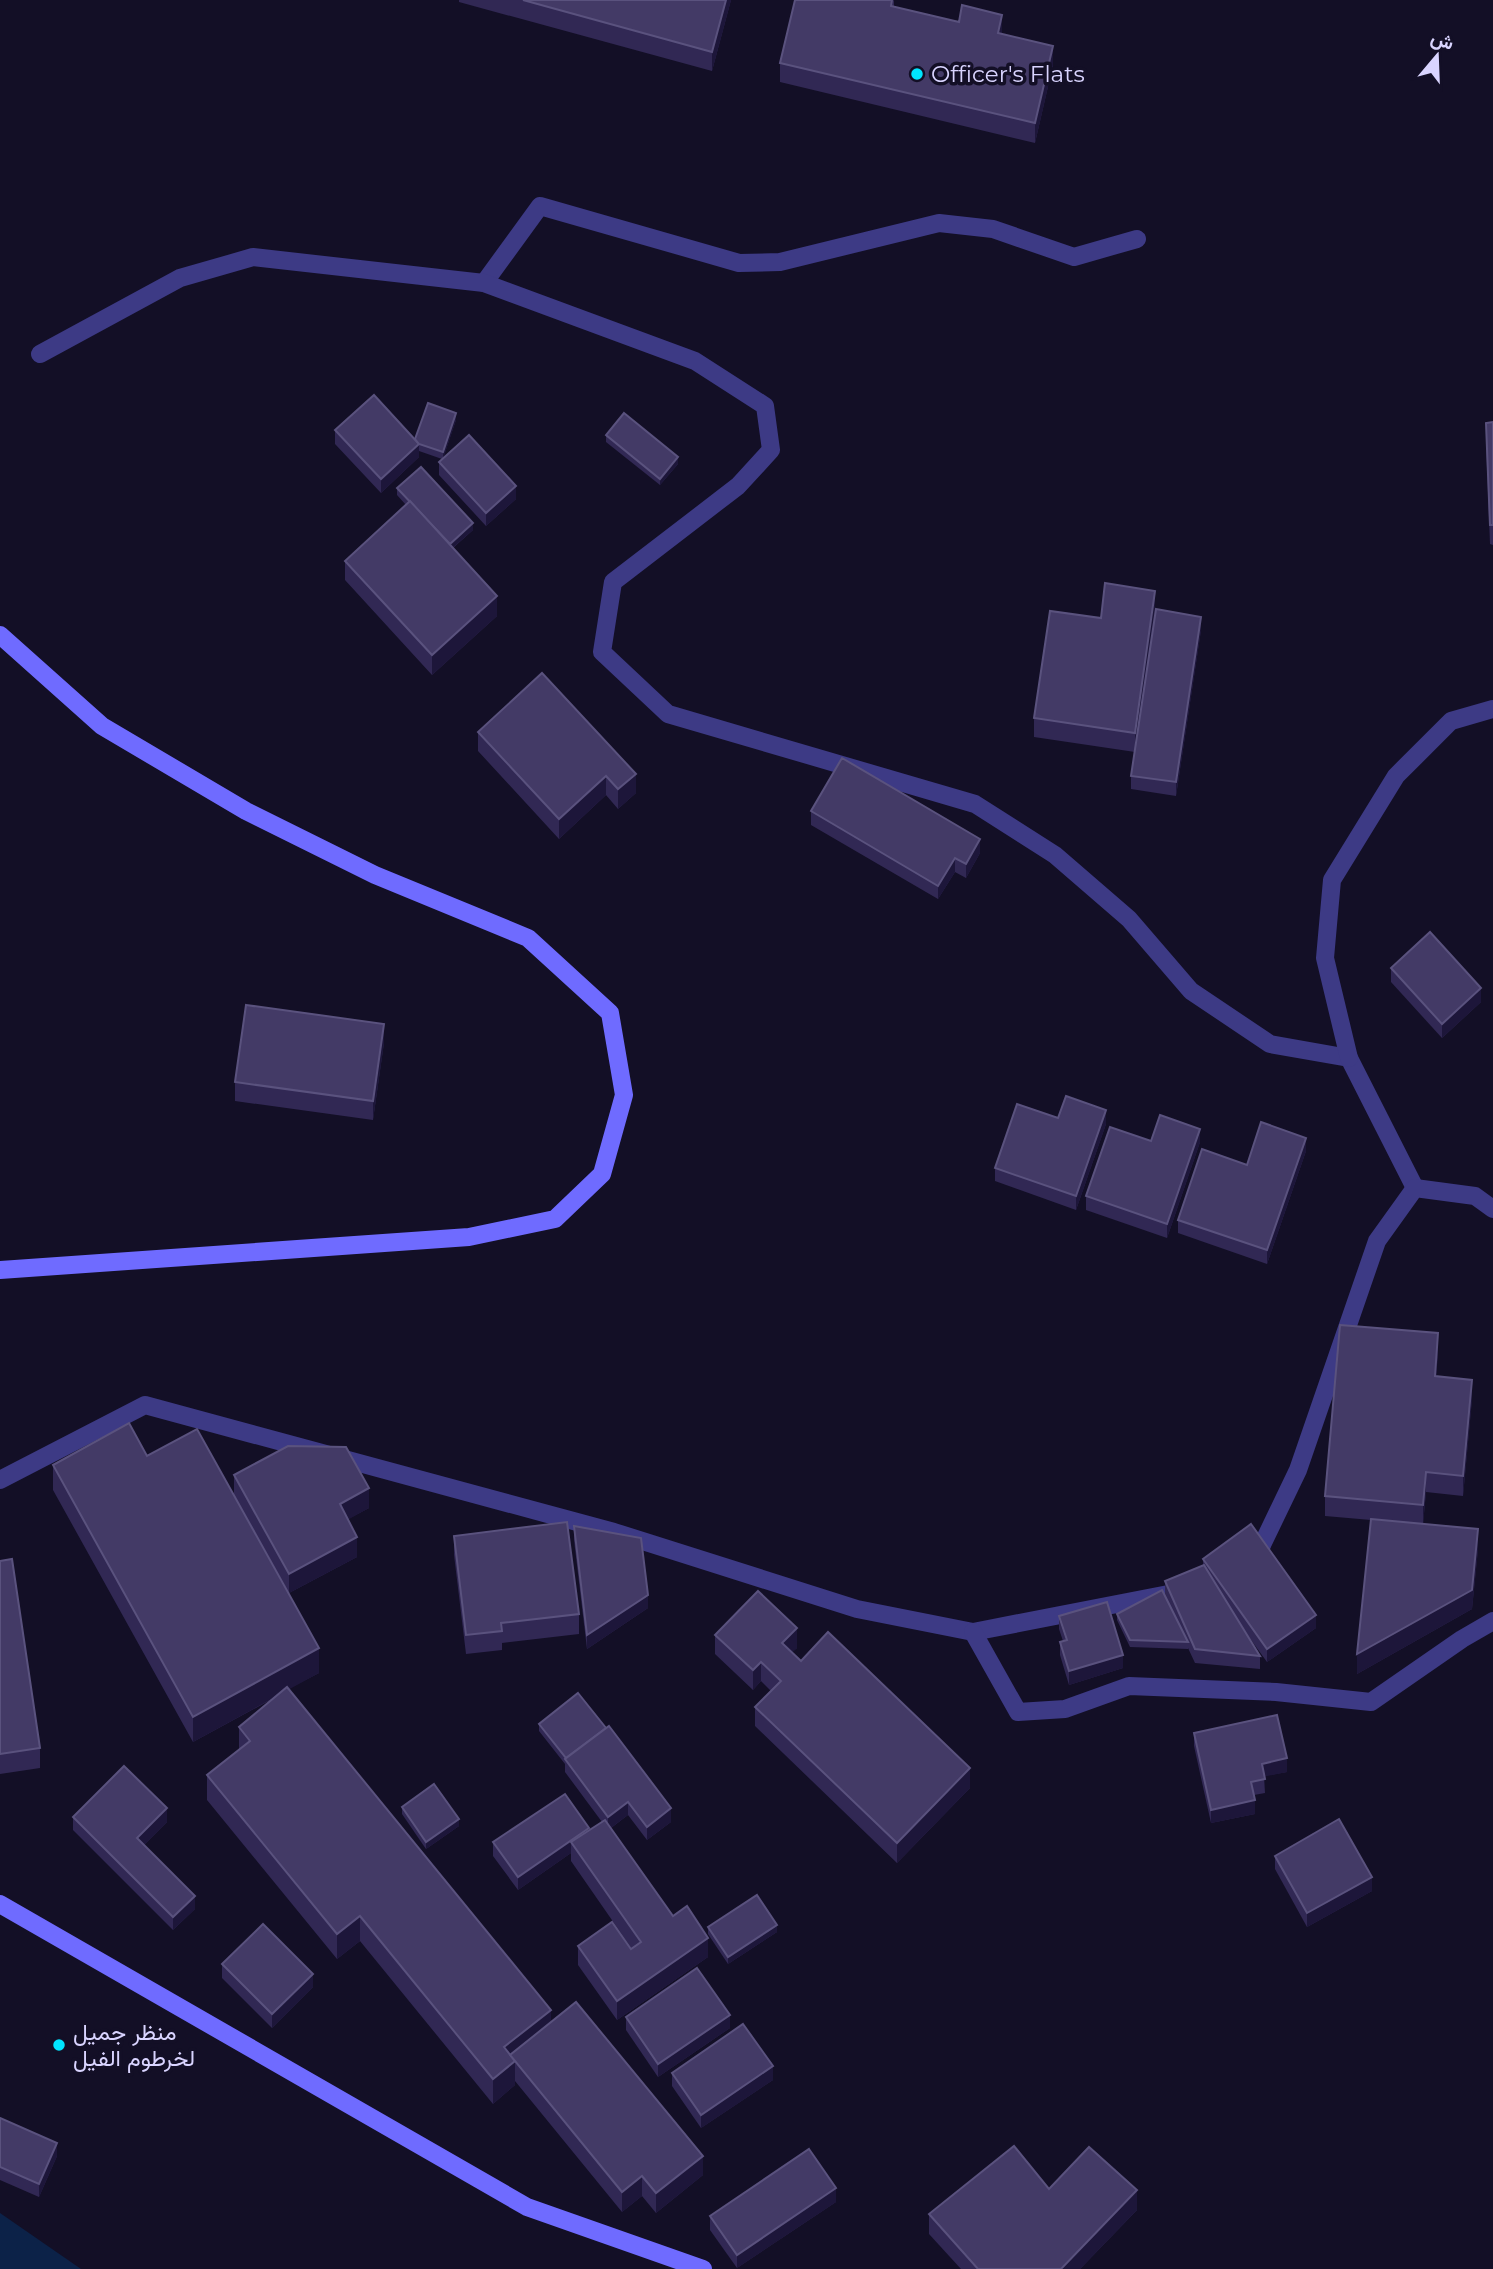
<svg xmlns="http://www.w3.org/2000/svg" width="1493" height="2269" font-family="Montserrat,Vazirmatn,sans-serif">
  <rect width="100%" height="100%" fill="#130f26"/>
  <!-- water -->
  <path fill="#0c2248" d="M0,2213L81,2269H0Z"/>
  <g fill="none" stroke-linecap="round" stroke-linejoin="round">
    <!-- street -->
    <g stroke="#3d3a85" stroke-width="18">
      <path d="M484,283L540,206L739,263L780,262L939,223L993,229L1074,257L1137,239"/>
      <path d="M40,354L180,278L253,257L484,283L695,361L765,406L771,450L738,486L613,582L602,652L668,714L975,804L1055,855L1129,919L1191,991L1270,1044L1349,1058L1415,1188"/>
      <path d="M1349,1058L1325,958L1332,880L1396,776L1451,721L1493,709"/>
      <path d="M0,1480L145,1405L614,1532L857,1609L973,1632L1189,1590"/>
      <path d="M1246,1556L1261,1547L1298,1470L1377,1241L1415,1188L1475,1196L1493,1209"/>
      <path d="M973,1632L1018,1712L1065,1709L1129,1686L1276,1692L1371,1702L1462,1639L1493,1621"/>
    </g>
    <!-- secondary -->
    <g stroke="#6f6bff" stroke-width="18">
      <path d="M0,635L102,726L246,811L375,875L528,938L610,1013L624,1095L602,1174L555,1219L469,1237L0,1270"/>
      <path d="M0,1904L527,2207L703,2269"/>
    </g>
  </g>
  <!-- wall -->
  <g fill="#312854">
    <path d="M459,0H731L712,71L459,2Z"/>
    <path d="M894,0V7L1002,34L1053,65L1035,143L780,82V63Z"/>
    <path d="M456,420L443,458L516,499L486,526L439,475V462L442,459L419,451V457L381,493L335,444V430L415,439Z"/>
    <path d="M1493,422V545L1490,544L1486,443V423Z"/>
    <path d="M606,435L678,464L660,485L606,442Z"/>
    <path d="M397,488L473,530L453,548L497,616L432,675L345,580V561L406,505L397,495Z"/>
    <path d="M1155,610L1135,752L1034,737V718Z"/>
    <path d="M1201,630L1176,796L1131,789V776Z"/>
    <path d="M542,673L636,793L618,809L606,795L559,839L478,751V732Z"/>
    <path d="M811,811L980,853L966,878L955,872L938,899L811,825Z"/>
    <path d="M1391,968L1481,1002L1442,1038L1391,982Z"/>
    <path d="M384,1043L373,1120L235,1101V1082Z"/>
    <path d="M1058,1118L1106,1124L1076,1210L995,1181V1168Z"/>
    <path d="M1200,1142L1167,1238L1086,1210V1196Z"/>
    <path d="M1306,1151L1267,1264L1178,1233V1220L1247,1165Z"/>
    <path d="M1438,1353L1436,1376L1472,1399L1463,1496L1426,1492L1423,1524L1478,1549L1472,1609L1357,1674L1371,1520L1325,1516V1496Z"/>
    <path d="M147,1456L319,1673L288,1689L551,2022L703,2175L656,2213L642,2196L622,2212L515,2081V2085L493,2104L360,1941L337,1959L207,1800V1775L239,1750V1727L276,1697L193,1742L53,1490V1465Z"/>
    <path d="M234,1475L369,1508L348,1519L357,1557L289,1593L234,1495Z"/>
    <path d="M574,1526L648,1608L587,1649L574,1540Z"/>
    <path d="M454,1536L579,1614V1634L502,1643V1650L466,1654L454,1555Z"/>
    <path d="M1203,1559L1316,1628L1267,1662L1246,1633L1260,1656V1669L1195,1663L1188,1648V1649L1130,1647L1117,1620V1614L1165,1595V1581L1203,1565Z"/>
    <path d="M0,1561L40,1748V1768L0,1774Z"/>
    <path d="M1059,1616L1123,1668L1069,1685L1060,1655V1642L1063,1641L1059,1629Z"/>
    <path d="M715,1635L797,1648L792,1652L801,1661L970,1788L897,1863L755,1726V1707L771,1691L761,1681L753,1690L715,1654Z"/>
    <path d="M539,1724L671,1822L647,1840L628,1815L611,1828L673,1916L708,1957L617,2020L578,1965V1946L632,1949L571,1861V1853L518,1890L493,1856V1842L589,1831L602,1822L565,1772V1764L539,1731Z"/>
    <path d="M1194,1733L1287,1772L1264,1776L1265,1793L1254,1795L1255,1814L1211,1823L1194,1746Z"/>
    <path d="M402,1807L459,1826L426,1849L402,1814Z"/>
    <path d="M73,1817L167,1822L144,1845L195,1909L173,1930L73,1830Z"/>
    <path d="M1275,1856L1372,1891L1307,1927L1275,1869Z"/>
    <path d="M708,1927L777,1932L728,1964L708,1934Z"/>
    <path d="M222,1964L313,1987L272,2028L222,1978Z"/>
    <path d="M626,2017L730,2028L658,2077L626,2030Z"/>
    <path d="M672,2073L773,2080L701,2128L672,2086Z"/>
    <path d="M0,2118L57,2156L39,2197L0,2180Z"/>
    <path d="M1049,2189L1137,2210L1080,2269H961L929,2234V2214Z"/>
    <path d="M836,2202L737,2268L710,2230V2216Z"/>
  </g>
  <!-- shaded-wall -->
  <g fill="#1d163a">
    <path d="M726,0H731L712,71V52Z"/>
    <path d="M1002,15V35L998,33Z"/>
    <path d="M1053,46V65L1035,143V123Z"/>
    <path d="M456,413V420L443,459V452Z"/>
    <path d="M419,444V457L381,493V479Z"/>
    <path d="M678,457V464L660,485V479Z"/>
    <path d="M516,486V499L486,526V513Z"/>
    <path d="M473,523V530L449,551V544Z"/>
    <path d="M1155,591V610L1135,752V733Z"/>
    <path d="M497,596V616L432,675V655Z"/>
    <path d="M1201,617V630L1176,796V782Z"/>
    <path d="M636,774V793L618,809V789Z"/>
    <path d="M606,776V795L559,839V819Z"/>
    <path d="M980,839V853L966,878V864Z"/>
    <path d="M955,858V872L938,899V886Z"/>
    <path d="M1481,988V1002L1442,1038V1024Z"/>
    <path d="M384,1024V1043L373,1120V1101Z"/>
    <path d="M1106,1110V1124L1076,1210V1196Z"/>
    <path d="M1200,1129V1142L1167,1238V1224Z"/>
    <path d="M1306,1138V1151L1267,1264V1250Z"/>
    <path d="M1438,1333V1353L1435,1396V1376Z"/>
    <path d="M1472,1380V1399L1463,1496V1476Z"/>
    <path d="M1426,1472V1492L1423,1524V1505Z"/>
    <path d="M369,1488V1508L340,1524V1504Z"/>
    <path d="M1478,1529V1549L1472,1609L1357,1674V1654Z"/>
    <path d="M357,1537V1557L289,1593V1574Z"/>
    <path d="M648,1595V1608L587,1649V1635Z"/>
    <path d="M1316,1615V1628L1267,1662V1649Z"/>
    <path d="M797,1628V1648L782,1662V1643Z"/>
    <path d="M319,1648V1673L193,1742V1717Z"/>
    <path d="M1123,1655V1668L1069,1685V1671Z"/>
    <path d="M761,1662V1681L753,1690V1670Z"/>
    <path d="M1287,1758V1772L1262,1777V1764Z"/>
    <path d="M970,1768V1788L897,1863V1843Z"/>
    <path d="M1255,1800V1814L1211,1823V1810Z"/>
    <path d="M628,1802V1815L608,1830V1817Z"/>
    <path d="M167,1808V1822L137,1852V1838Z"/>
    <path d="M671,1808V1822L647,1840V1827Z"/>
    <path d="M459,1819V1826L426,1849V1842Z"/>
    <path d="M589,1828V1841L571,1842V1853L518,1890V1877Z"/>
    <path d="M1372,1877V1891L1307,1927V1913Z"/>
    <path d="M195,1896V1909L173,1930V1917Z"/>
    <path d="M360,1916V1941L337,1959V1934Z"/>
    <path d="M777,1925V1932L728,1964V1957Z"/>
    <path d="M708,1938V1957L617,2020V2001Z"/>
    <path d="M313,1974V1987L272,2028V2014Z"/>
    <path d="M551,2010V2035L515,2061V2085L493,2104V2079L504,2047Z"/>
    <path d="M730,2015V2028L658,2077V2064Z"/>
    <path d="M773,2066V2080L701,2128V2115Z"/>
    <path d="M57,2143V2156L39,2197V2184Z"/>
    <path d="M703,2156V2175L656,2213V2193Z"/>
    <path d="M642,2176V2196L622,2212V2192Z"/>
    <path d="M836,2188V2202L737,2268V2255Z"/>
    <path d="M1137,2190V2210L1080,2269H1061Z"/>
  </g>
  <!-- building -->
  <g fill="#433a66" stroke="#5a527e" stroke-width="2">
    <path d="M523,0H726L712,52Z"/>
    <path d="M795,0H892L891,6L959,22L962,5L1002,15L998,33L1053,46L1035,123L780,63Z"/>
    <path d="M374,395L419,444L381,479L335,430Z"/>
    <path d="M428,403L456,413L443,452L419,444L415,439Z"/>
    <path d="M624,413L678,457L660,479L606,435Z"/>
    <path d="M1493,422V525H1490L1486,423Z"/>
    <path d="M469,435L516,486L486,513L439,462Z"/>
    <path d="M421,467L473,523L450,544L397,488Z"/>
    <path d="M410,501L497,596L432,655L345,561Z"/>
    <path d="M1105,583L1155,591L1135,733L1034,718L1050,611L1101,618Z"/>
    <path d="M1156,609L1201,617L1176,782L1131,776Z"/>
    <path d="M542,673L636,774L618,789L606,776L559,819L478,732Z"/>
    <path d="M842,758L980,839L966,864L955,858L938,886L811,811Z"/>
    <path d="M1430,932L1481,988L1442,1024L1391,968Z"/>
    <path d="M246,1005L384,1024L373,1101L235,1082Z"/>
    <path d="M1066,1096L1106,1110L1076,1196L995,1168L1017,1104L1058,1118Z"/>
    <path d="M1160,1115L1200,1129L1167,1224L1086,1196L1110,1127L1151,1141Z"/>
    <path d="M1261,1122L1306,1138L1267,1250L1178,1220L1202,1149L1247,1165Z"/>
    <path d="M1340,1325L1438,1333L1435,1376L1472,1380L1463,1476L1426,1472L1423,1505L1325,1496Z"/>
    <path d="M129,1423L147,1456L197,1429L319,1648L193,1717L53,1465Z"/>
    <path d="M288,1446L346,1447L369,1488L340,1504L357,1537L289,1574L234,1475Z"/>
    <path d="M1371,1519L1478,1529L1472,1590L1357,1654Z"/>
    <path d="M567,1522L579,1614L501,1623L502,1631L466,1635L454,1536Z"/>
    <path d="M1251,1524L1316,1615L1267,1649L1203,1559Z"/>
    <path d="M574,1526L641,1538L648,1595L587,1635Z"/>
    <path d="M12,1559L40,1748L0,1754V1561Z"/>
    <path d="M1204,1565L1260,1656L1195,1649L1165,1581Z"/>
    <path d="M1162,1590L1188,1642L1130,1640L1117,1614Z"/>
    <path d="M758,1591L797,1628L782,1643L801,1661L828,1632L970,1768L897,1843L755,1707L781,1681L761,1662L753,1670L715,1635Z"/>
    <path d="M1107,1602L1123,1655L1069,1671L1060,1642L1067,1640L1059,1616Z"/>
    <path d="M287,1687L551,2010L504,2047L515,2061L493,2079L360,1916L337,1934L207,1775L250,1741L239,1727Z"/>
    <path d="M578,1693L606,1728L566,1758L539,1724Z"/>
    <path d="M1277,1715L1287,1758L1262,1764L1265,1779L1251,1782L1255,1800L1211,1810L1194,1733Z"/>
    <path d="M609,1726L671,1808L647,1827L628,1802L608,1817L565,1759Z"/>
    <path d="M124,1766L167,1808L137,1838L195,1896L173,1917L73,1817Z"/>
    <path d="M434,1784L459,1819L426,1842L402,1807Z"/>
    <path d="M565,1794L589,1828L518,1877L493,1842Z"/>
    <path d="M1339,1819L1372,1877L1307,1913L1275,1856Z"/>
    <path d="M605,1820L673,1916L687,1906L708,1938L617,2001L578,1946L612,1922L631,1949L641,1942L571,1842Z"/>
    <path d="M757,1895L777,1925L728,1957L708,1927Z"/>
    <path d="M263,1924L313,1974L272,2014L222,1964Z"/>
    <path d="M697,1968L730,2015L658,2064L626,2017Z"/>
    <path d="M576,2002L703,2156L656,2193L642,2176L622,2192L510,2055Z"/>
    <path d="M743,2024L773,2066L701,2115L672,2073Z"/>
    <path d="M0,2118L57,2143L39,2184L0,2167Z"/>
    <path d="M1014,2146L1049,2189L1089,2147L1137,2190L1061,2269H978L929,2214Z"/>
    <path d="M809,2149L836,2188L737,2255L710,2216Z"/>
  </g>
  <!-- markers -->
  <g fill="#00e5ff" stroke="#130f26" stroke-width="2.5">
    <circle cx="917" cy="74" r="7"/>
    <circle cx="59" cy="2045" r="7"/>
  </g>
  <g text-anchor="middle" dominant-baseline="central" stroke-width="7" stroke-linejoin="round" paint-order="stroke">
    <!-- poi labels -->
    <g font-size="23" fill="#d9d4ff" stroke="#130f26" text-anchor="start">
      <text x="931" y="74">Officer's Flats</text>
      <text x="73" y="2032">منظر جميل<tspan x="73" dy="26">لخرطوم الفيل</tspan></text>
    </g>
  </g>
  <!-- north arrow -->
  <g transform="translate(1437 56) rotate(19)" stroke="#130f26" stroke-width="5" paint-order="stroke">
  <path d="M0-5L12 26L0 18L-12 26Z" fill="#d9d4ff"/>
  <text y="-10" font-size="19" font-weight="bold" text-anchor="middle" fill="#d9d4ff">ش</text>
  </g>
</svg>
